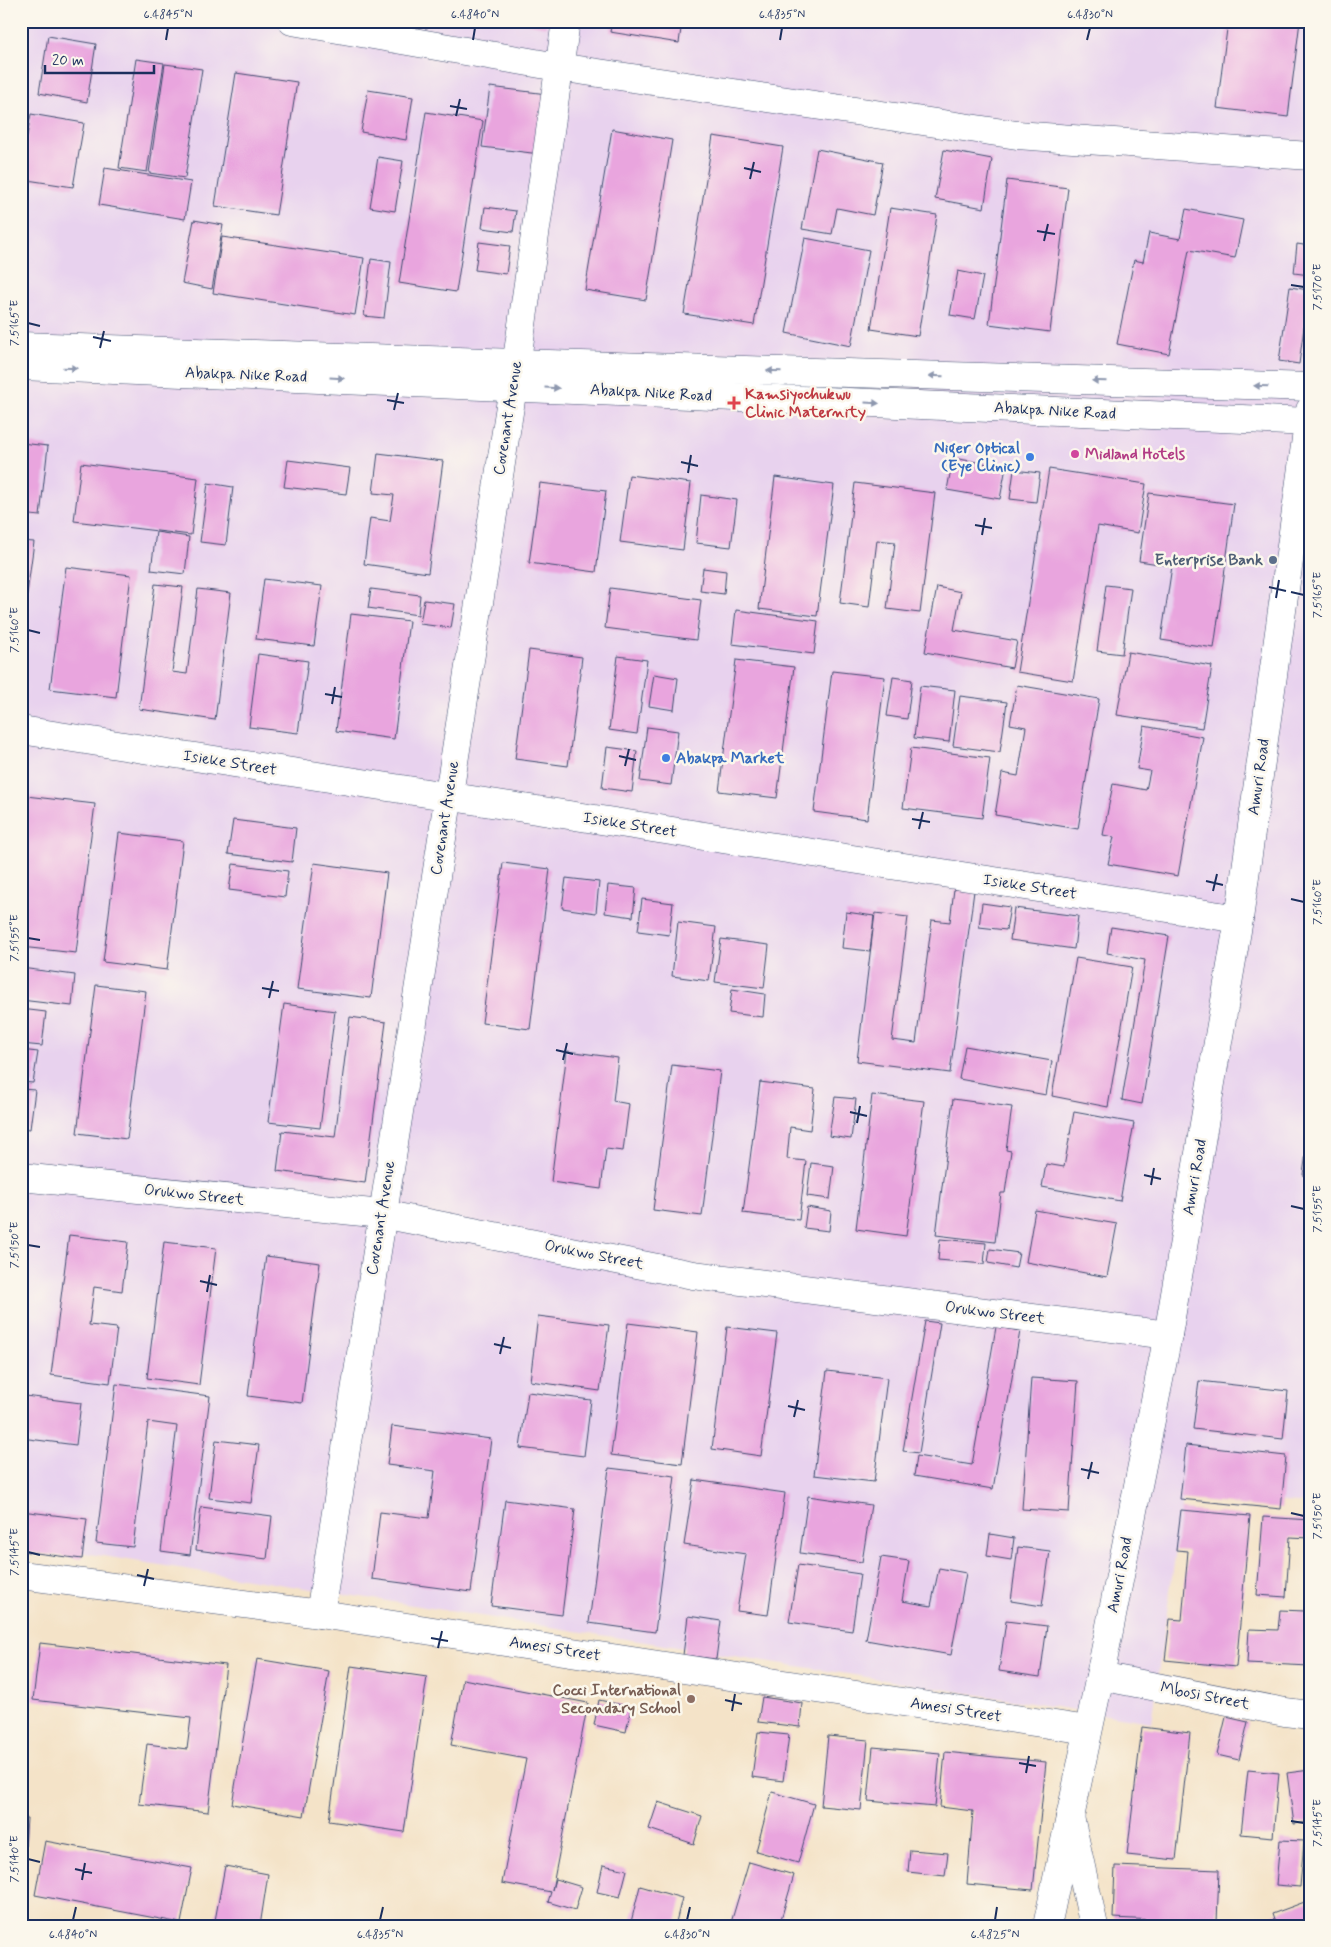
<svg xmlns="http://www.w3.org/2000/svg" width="1331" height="1947" font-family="Mynerve,sans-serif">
  <rect width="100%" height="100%" fill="#fbf7ec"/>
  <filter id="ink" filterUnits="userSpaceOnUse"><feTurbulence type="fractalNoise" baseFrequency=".02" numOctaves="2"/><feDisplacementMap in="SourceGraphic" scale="10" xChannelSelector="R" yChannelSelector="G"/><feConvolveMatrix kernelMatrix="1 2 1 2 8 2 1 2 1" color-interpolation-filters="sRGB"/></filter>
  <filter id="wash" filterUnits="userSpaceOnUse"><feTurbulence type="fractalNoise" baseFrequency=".0096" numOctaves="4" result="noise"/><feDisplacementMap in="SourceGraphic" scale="20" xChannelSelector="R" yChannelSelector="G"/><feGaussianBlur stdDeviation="1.12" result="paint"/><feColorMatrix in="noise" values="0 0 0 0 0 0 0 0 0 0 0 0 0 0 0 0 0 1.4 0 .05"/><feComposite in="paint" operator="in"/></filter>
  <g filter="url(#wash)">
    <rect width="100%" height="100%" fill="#f4e3c8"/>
    <!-- built -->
    <path fill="#e8d2ee" d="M21,21H1310V1504L1184,1494L1151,1722L21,1543Z"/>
    <g id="blocks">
      <!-- building -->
      <g fill="#e9a5de">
        <path d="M514,21H546V27Z"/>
        <path d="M612,21H682L679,43L610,32Z"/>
        <path d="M1228,21H1300L1288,117L1217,108Z"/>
        <path d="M48,36L96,44L87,102L39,93Z"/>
        <path d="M136,59L164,63L147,172L119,168Z"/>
        <path d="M165,64L202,69L185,178L149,173Z"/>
        <path d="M236,73L297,82L276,215L215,206Z"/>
        <path d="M490,87L547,94L540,154L482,147Z"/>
        <path d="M368,90L413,97L406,140L361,132Z"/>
        <path d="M426,112L483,121L456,292L399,283Z"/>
        <path d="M31,114L84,123L73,187L21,179V168Z"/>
        <path d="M612,129L672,140L646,300L585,290Z"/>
        <path d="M713,136L783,147L754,325L684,314Z"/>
        <path d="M817,149L883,162L873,215L837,208L832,234L802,229Z"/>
        <path d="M944,150L992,159L984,208L935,199Z"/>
        <path d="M378,157L403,161L395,211L370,207Z"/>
        <path d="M105,168L191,182L185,219L99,205Z"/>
        <path d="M1007,180L1068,188L1050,332L989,324Z"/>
        <path d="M485,207L516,211L513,232L482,228Z"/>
        <path d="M890,208L937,215L918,336L871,329Z"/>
        <path d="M1186,209L1243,220L1235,258L1189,250L1169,354L1117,344L1134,260L1143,262L1149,233L1180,239Z"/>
        <path d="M194,220L223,225L212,289L182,283Z"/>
        <path d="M222,237L364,258L355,315L213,293Z"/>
        <path d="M805,238L869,250L851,346L786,333Z"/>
        <path d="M479,242L510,246L506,274L475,270Z"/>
        <path d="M1297,244L1310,246V275L1294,273Z"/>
        <path d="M371,259L391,262L384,318L364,316Z"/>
        <path d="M958,271L983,276L975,319L950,315Z"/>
        <path d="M1290,287L1309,290L1299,364L1279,361Z"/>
        <path d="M21,443L48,446L40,516L21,514Z"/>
        <path d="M378,453L443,461L428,573L364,564L370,518L390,521L394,495L373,493Z"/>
        <path d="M953,458L1006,467L1000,499L947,490Z"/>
        <path d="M288,460L350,468L346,494L284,487Z"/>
        <path d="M81,463L198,478L191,535L74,521Z"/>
        <path d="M1049,469L1146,484L1138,533L1098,526L1073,681L1017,672Z"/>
        <path d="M1014,470L1040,473L1036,502L1010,499Z"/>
        <path d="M629,475L691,483L683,550L620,542Z"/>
        <path d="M775,477L834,485L817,616L759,609Z"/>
        <path d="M208,483L233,487L226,545L200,542Z"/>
        <path d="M540,483L606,491L596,572L529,563Z"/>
        <path d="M855,483L935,493L920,613L887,609L895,542L877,540L869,607L840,603Z"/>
        <path d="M1149,493L1234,504L1214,648L1161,640L1172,566L1139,561Z"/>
        <path d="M701,495L737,500L731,547L696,543Z"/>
        <path d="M156,532L189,537L185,574L151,570Z"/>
        <path d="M21,541L34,542L22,631H21Z"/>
        <path d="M66,567L131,575L116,697L50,689Z"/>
        <path d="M703,568L726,571L724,594L700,591Z"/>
        <path d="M264,579L322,586L314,646L256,639Z"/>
        <path d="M155,584L183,587L172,672L187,674L198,589L231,593L215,720L139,709Z"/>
        <path d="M1106,585L1131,588L1122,654L1097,651Z"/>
        <path d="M937,587L961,592L954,630L1017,641L1012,668L925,652Z"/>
        <path d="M610,588L701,600L696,640L605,628Z"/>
        <path d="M371,589L420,595L418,615L368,608Z"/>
        <path d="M424,600L455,604L451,628L420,624Z"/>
        <path d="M736,610L818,621L814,654L732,644Z"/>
        <path d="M351,614L409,621L394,739L336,731Z"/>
        <path d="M529,650L582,657L568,766L515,759Z"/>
        <path d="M1128,652L1212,666L1202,728L1117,715Z"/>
        <path d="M258,654L308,661L298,733L249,727Z"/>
        <path d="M618,656L647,660L637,734L609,730Z"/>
        <path d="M736,660L794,667L777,798L719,791Z"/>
        <path d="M832,671L885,677L867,819L814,812Z"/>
        <path d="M654,674L678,678L674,710L649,706Z"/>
        <path d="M893,677L912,680L907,719L887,716Z"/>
        <path d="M1017,685L1099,699L1078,829L995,815L1002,773L1018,776L1026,727L1010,724Z"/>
        <path d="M920,686L955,690L949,742L914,738Z"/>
        <path d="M960,696L1007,702L1000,752L953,746Z"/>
        <path d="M1144,726L1203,737L1178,876L1108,864L1114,837L1103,835L1113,784L1146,790L1150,771L1137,769Z"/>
        <path d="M647,727L678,731L671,785L640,781Z"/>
        <path d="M607,747L637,751L632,792L602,788Z"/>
        <path d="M911,748L990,758L982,818L903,808Z"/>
        <path d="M26,796L95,804L76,953L21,947V837Z"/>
        <path d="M233,820L296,828L292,862L228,854Z"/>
        <path d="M119,833L183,841L167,970L103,962Z"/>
        <path d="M314,863L387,873L371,998L297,989Z"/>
        <path d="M503,863L550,869L530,1029L482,1023Z"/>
        <path d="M233,864L288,871L285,897L229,890Z"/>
        <path d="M566,878L599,882L596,913L562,908Z"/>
        <path d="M608,885L636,888L633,917L605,913Z"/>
        <path d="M954,889L974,891L950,1073L857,1061L875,913L908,917L892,1040L916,1043L932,920L950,922Z"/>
        <path d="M642,899L673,903L669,935L638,931Z"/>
        <path d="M982,903L1010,907L1006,930L979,927Z"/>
        <path d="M1014,908L1078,916L1074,949L1010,940Z"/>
        <path d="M846,912L874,916L870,951L842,948Z"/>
        <path d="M678,922L716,927L709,981L672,976Z"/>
        <path d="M1111,927L1169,936L1142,1104L1122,1100L1145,960L1107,953Z"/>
        <path d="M721,939L769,945L764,988L715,982Z"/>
        <path d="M1076,958L1132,967L1108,1107L1052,1096Z"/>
        <path d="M21,968L75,975L72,1006L21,1000Z"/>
        <path d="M96,985L146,991L127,1139L77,1133Z"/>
        <path d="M732,989L765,994L763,1017L729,1013Z"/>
        <path d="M284,1004L335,1011L320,1128L268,1122Z"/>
        <path d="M21,1009L46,1012L42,1046L21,1044Z"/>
        <path d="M350,1017L386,1022L365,1183L277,1171L282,1131L335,1137Z"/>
        <path d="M965,1046L1052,1061L1046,1095L959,1079Z"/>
        <path d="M21,1050L38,1052L33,1083L21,1082Z"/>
        <path d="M567,1051L618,1058L613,1101L629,1104L623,1151L606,1149L601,1189L551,1182Z"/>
        <path d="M672,1065L720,1071L702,1216L653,1210Z"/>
        <path d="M760,1082L815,1089L810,1130L790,1127L787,1159L806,1161L799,1220L743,1213Z"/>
        <path d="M21,1089L35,1090L30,1129L21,1128Z"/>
        <path d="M872,1095L924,1101L906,1236L856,1229Z"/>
        <path d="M835,1097L856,1099L851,1139L829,1136Z"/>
        <path d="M953,1099L1012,1107L1006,1150L1011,1151L1005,1193H1001L995,1242L936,1235Z"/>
        <path d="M1074,1112L1134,1123L1120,1201L1042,1187L1046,1164L1064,1167Z"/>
        <path d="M1309,1130H1310V1176L1303,1175Z"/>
        <path d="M811,1163L834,1166L830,1199L807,1196Z"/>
        <path d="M807,1207L831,1211L829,1231L804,1228Z"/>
        <path d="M1035,1210L1117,1224L1107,1277L1026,1262Z"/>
        <path d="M69,1235L128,1242L122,1291L94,1287L89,1325L117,1328L110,1383L51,1375Z"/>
        <path d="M940,1239L986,1243L984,1264L938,1260Z"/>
        <path d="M164,1242L216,1248L199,1385L147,1378Z"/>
        <path d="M990,1249L1019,1253L1016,1268L988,1263Z"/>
        <path d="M266,1256L320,1263L302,1403L248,1396Z"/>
        <path d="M538,1316L609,1325L600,1391L530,1381Z"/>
        <path d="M925,1321L940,1323L919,1453L903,1451Z"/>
        <path d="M628,1323L698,1332L682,1464L611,1455Z"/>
        <path d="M727,1327L777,1333L761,1456L712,1449Z"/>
        <path d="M996,1327L1020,1331L993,1489L914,1476L917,1456L972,1465Z"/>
        <path d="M827,1371L887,1378L874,1482L814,1475Z"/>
        <path d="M1031,1378L1078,1381L1069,1512L1022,1509Z"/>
        <path d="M1199,1381L1288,1391L1283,1439L1193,1429Z"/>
        <path d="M116,1384L210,1396L190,1555L161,1551L177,1426L148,1422L133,1547L96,1543Z"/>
        <path d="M528,1392L591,1400L584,1456L520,1448Z"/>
        <path d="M25,1396L81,1403L76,1445L21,1438Z"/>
        <path d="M392,1426L491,1439L471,1592L372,1579L380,1512L429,1518L435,1471L387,1465Z"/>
        <path d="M216,1440L259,1445L251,1503L209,1498Z"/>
        <path d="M1186,1445L1286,1456L1281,1509L1180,1499Z"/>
        <path d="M609,1468L675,1476L655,1632L589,1623Z"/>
        <path d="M694,1480L785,1493L768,1615L737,1611L746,1554L684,1545Z"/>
        <path d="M808,1496L871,1505L862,1562L800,1553Z"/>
        <path d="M505,1500L575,1509L562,1615L491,1606Z"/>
        <path d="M201,1507L272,1516L267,1559L196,1550Z"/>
        <path d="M1181,1510L1250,1516L1236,1667L1165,1660L1170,1619L1182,1620L1188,1551L1176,1550Z"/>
        <path d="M21,1511L87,1519L82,1559L21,1551Z"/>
        <path d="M1263,1517L1310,1520V1538L1290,1537L1286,1597L1257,1595Z"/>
        <path d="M990,1534L1014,1538L1011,1560L987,1556Z"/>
        <path d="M1018,1547L1050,1551L1042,1606L1011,1601Z"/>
        <path d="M881,1557L909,1561L902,1601L931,1606L939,1568L966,1573L951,1655L866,1640Z"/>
        <path d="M798,1565L860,1574L852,1631L789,1622Z"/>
        <path d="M1280,1610L1305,1611V1631L1310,1632V1666L1247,1663L1249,1629L1278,1630Z"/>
        <path d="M688,1616L721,1621L716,1659L683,1655Z"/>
        <path d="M1006,1621L1047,1626L1040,1677L999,1671Z"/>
        <path d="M40,1643L226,1665L208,1812L139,1804L147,1744L187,1749L191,1718L33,1700Z"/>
        <path d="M257,1659L329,1671L304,1816L232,1804Z"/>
        <path d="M351,1666L427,1677L404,1832L329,1821Z"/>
        <path d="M463,1679L588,1703L552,1890L555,1879L582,1887L575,1910L548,1902L551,1892L502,1883L526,1759L451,1745Z"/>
        <path d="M762,1697L802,1703L800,1727L758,1722Z"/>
        <path d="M599,1700L631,1707L626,1732L594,1725Z"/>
        <path d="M1226,1717L1248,1722L1239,1760L1217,1755Z"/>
        <path d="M1142,1727L1190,1733L1176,1860L1127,1855Z"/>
        <path d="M758,1732L789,1735L783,1781L752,1777Z"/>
        <path d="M828,1736L868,1740L861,1810L821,1806Z"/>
        <path d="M873,1747L940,1753L935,1807L868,1801Z"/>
        <path d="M945,1752L1046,1762L1033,1890L967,1884L973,1811L940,1807Z"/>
        <path d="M1248,1770L1279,1773L1273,1837L1241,1834Z"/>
        <path d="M1310,1770V1822L1294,1824L1287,1773Z"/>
        <path d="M772,1792L814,1804L798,1863L756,1851Z"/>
        <path d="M658,1802L702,1816L694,1844L649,1829Z"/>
        <path d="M21,1818H27L23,1880H21Z"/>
        <path d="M1280,1840L1304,1841L1300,1887L1276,1885Z"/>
        <path d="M45,1841L192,1868L181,1923L35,1895Z"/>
        <path d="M910,1850L948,1853L945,1876L908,1872Z"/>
        <path d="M749,1862L794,1875L779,1926H730Z"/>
        <path d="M603,1865L627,1870L620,1897L597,1892Z"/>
        <path d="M225,1866L268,1874L260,1926H214Z"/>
        <path d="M1115,1866L1219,1870L1217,1923L1113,1918Z"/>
        <path d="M640,1886L682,1898L675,1926H630Z"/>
        <path d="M1310,1900V1926H1276L1272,1914Z"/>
      </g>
    </g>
  </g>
  <g filter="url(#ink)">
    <use href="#blocks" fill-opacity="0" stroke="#3c4a6e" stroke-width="1"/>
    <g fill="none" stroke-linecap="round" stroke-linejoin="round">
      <defs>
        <g id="minor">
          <path d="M292,21L558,67L1017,135L1310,156"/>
          <path d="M21,730L1239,919"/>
          <path d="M21,1177L382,1214L693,1275L1168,1335"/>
          <path d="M21,1575L320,1614L1088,1730"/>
          <path d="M320,1614L513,387L566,21"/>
          <path d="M1100,1676L1285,1712L1310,1715"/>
          <path d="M1070,1817L1094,1926"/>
        </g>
        <g id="major">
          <path d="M21,346L516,363L1310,387"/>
          <path d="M21,366L1310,422"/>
          <path d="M1047,1926L1100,1676L1168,1335L1239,919L1310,410"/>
        </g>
      </defs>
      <!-- minor casing -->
      <use href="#minor" stroke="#3c4a6e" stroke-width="29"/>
      <!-- major casing -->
      <use href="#major" stroke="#3c4a6e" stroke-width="29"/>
      <!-- minor -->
      <use href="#minor" stroke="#fff" stroke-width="28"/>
      <!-- major -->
      <use href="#major" stroke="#fff" stroke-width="28"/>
    </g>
    <!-- one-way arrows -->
    <defs><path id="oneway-solid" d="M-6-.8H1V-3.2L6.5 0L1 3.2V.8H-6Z" transform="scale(1.25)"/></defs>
    <g fill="#8d97ae">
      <use href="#oneway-solid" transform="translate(70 368) rotate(2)"/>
      <use href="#oneway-solid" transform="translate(774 371) rotate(-178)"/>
      <use href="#oneway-solid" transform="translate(936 376) rotate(-178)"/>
      <use href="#oneway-solid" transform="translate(337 378) rotate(3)"/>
      <use href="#oneway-solid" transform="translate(1099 381) rotate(-178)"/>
      <use href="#oneway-solid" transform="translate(1261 386) rotate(-178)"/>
      <use href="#oneway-solid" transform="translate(552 388) rotate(3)"/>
      <use href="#oneway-solid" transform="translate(872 403) rotate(3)"/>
    </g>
  </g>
  <!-- ticks -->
  <path fill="none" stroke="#1b2f5e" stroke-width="2" d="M166,40L168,28M473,40L475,28M780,40L782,28M1087,40L1090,28M450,106L467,109M456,116L460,99M744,168L761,172M750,179L754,162M1037,231L1055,234M1044,241L1048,224M1291,285L1304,287M28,323L40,326M93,337L111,341M100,348L104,331M387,400L404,403M394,410L398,393M681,462L698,466M688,473L691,455M975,525L992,528M982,535L985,518M1269,587L1286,591M1291,592L1304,595M1276,598L1279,580M28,630L40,633M325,694L342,697M332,704L335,687M619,756L636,760M625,766L629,749M912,819L930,822M919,829L923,812M1206,881L1223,885M1213,891L1217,874M1291,899L1304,902M28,938L40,940M262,988L279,991M269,998L273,981M556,1050L573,1054M563,1060L567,1043M850,1112L867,1116M857,1123L860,1106M1144,1175L1161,1179M1151,1185L1154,1168M1291,1206L1304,1209M28,1245L40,1247M200,1281L217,1285M207,1292L210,1275M494,1344L511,1348M500,1354L504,1337M788,1406L805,1410M794,1417L798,1400M1081,1469L1099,1473M1088,1479L1092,1462M1291,1513L1304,1516M28,1552L40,1555M137,1575L154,1579M144,1586L148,1569M431,1638L448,1641M438,1648L442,1631M725,1700L742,1704M732,1711L735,1694M1019,1763L1036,1766M1026,1773L1029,1756M1291,1821L1304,1823M28,1859L40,1862M75,1869L92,1873M82,1880L85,1863M73,1920L76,1907M380,1920L383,1907M687,1920L690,1907M995,1920L997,1907"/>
  <!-- markers -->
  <path fill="#e0444e" stroke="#fbf7ec" stroke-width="2" d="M731.5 395.5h5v5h5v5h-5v5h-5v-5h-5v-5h5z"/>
  <circle fill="#d1479c" stroke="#fbf7ec" stroke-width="2" cx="1075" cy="454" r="5"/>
  <g fill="#3f7fe0" stroke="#fbf7ec" stroke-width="2">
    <circle cx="1030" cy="457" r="5"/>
    <circle cx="666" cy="758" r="5"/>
  </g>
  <circle fill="#5c6f8a" stroke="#fbf7ec" stroke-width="2" cx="1273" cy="560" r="5"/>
  <circle fill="#8d6e63" stroke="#fbf7ec" stroke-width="2" cx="691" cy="1699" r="5"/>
  <g text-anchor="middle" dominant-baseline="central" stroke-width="5" stroke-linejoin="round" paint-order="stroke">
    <!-- street labels -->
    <g font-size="16" fill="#1b2f5e" stroke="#fbf7ec">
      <text transform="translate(246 375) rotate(2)">Abakpa Nike Road</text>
      <text transform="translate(651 393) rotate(3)">Abakpa Nike Road</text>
      <text transform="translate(1055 411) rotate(3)">Abakpa Nike Road</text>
      <text transform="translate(508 418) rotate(-81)">Covenant Avenue</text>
      <text transform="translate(230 763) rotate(9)">Isieke Street</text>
      <text transform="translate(1259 777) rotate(-82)">Amuri Road</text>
      <text transform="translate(445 818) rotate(-81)">Covenant Avenue</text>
      <text transform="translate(630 825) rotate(9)">Isieke Street</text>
      <text transform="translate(1030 887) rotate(9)">Isieke Street</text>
      <text transform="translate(1195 1177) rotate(-80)">Amuri Road</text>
      <text transform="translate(194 1195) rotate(6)">Orukwo Street</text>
      <text transform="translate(381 1218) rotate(-81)">Covenant Avenue</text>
      <text transform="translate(594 1255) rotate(11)">Orukwo Street</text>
      <text transform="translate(995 1313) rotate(7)">Orukwo Street</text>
      <text transform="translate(1120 1575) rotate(-79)">Amuri Road</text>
      <text transform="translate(555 1649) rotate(9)">Amesi Street</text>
      <text transform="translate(1205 1696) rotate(11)">Mbosi Street</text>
      <text transform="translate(956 1710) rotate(9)">Amesi Street</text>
    </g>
    <!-- health labels -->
    <g font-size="16" font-weight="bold" fill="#be3a42" stroke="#fbf7ec" text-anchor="start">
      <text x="745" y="394">Kamsiyochukwu<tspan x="745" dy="18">Clinic Maternity</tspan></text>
    </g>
    <!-- shop labels -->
    <g font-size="16" font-weight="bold" fill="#366cbe" stroke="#fbf7ec" text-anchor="end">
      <text x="1020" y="448">Niger Optical<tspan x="1020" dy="18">(Eye Clinic)</tspan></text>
      <text x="676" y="758" text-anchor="start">Abakpa Market</text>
    </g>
    <!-- hotel labels -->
    <g font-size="16" font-weight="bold" fill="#b23c85" stroke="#fbf7ec" text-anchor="start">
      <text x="1085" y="454">Midland Hotels</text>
    </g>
    <!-- service labels -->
    <g font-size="16" font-weight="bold" fill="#4e5e75" stroke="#fbf7ec" text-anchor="end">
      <text x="1263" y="560">Enterprise Bank</text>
    </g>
    <!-- education labels -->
    <g font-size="16" font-weight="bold" fill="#785e54" stroke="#fbf7ec" text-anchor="end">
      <text x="681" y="1690">Cocci International<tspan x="681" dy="18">Secondary School</tspan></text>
    </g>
  </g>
  <!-- margin -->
  <rect width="1331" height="1947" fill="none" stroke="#fbf7ec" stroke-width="55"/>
  <!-- scale -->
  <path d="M45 65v8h109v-8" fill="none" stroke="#1b2f5e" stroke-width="2.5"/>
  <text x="52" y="65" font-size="15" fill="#1b2f5e" stroke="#fbf7ec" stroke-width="4" paint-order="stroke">20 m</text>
  <rect x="28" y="28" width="1276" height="1892" fill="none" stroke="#1b2f5e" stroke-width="2"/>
  <g font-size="12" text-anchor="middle" fill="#1b2f5e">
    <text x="168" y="18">6.4845°N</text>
    <text x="475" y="18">6.4840°N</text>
    <text x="782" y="18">6.4835°N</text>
    <text x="1090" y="18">6.4830°N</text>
    <text transform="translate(1317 287) rotate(-90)" y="4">7.5170°E</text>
    <text transform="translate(14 323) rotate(-90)" y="4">7.5165°E</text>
    <text transform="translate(1317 595) rotate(-90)" y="4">7.5165°E</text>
    <text transform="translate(14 630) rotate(-90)" y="4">7.5160°E</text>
    <text transform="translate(1317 902) rotate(-90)" y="4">7.5160°E</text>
    <text transform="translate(14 938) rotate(-90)" y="4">7.5155°E</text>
    <text transform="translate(1317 1209) rotate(-90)" y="4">7.5155°E</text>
    <text transform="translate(14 1245) rotate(-90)" y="4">7.5150°E</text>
    <text transform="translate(1317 1516) rotate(-90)" y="4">7.5150°E</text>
    <text transform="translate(14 1552) rotate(-90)" y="4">7.5145°E</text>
    <text transform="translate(1317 1823) rotate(-90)" y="4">7.5145°E</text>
    <text transform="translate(14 1859) rotate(-90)" y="4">7.5140°E</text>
    <text x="73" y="1938">6.4840°N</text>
    <text x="380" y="1938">6.4835°N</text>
    <text x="687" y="1938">6.4830°N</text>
    <text x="995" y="1938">6.4825°N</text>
  </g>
</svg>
